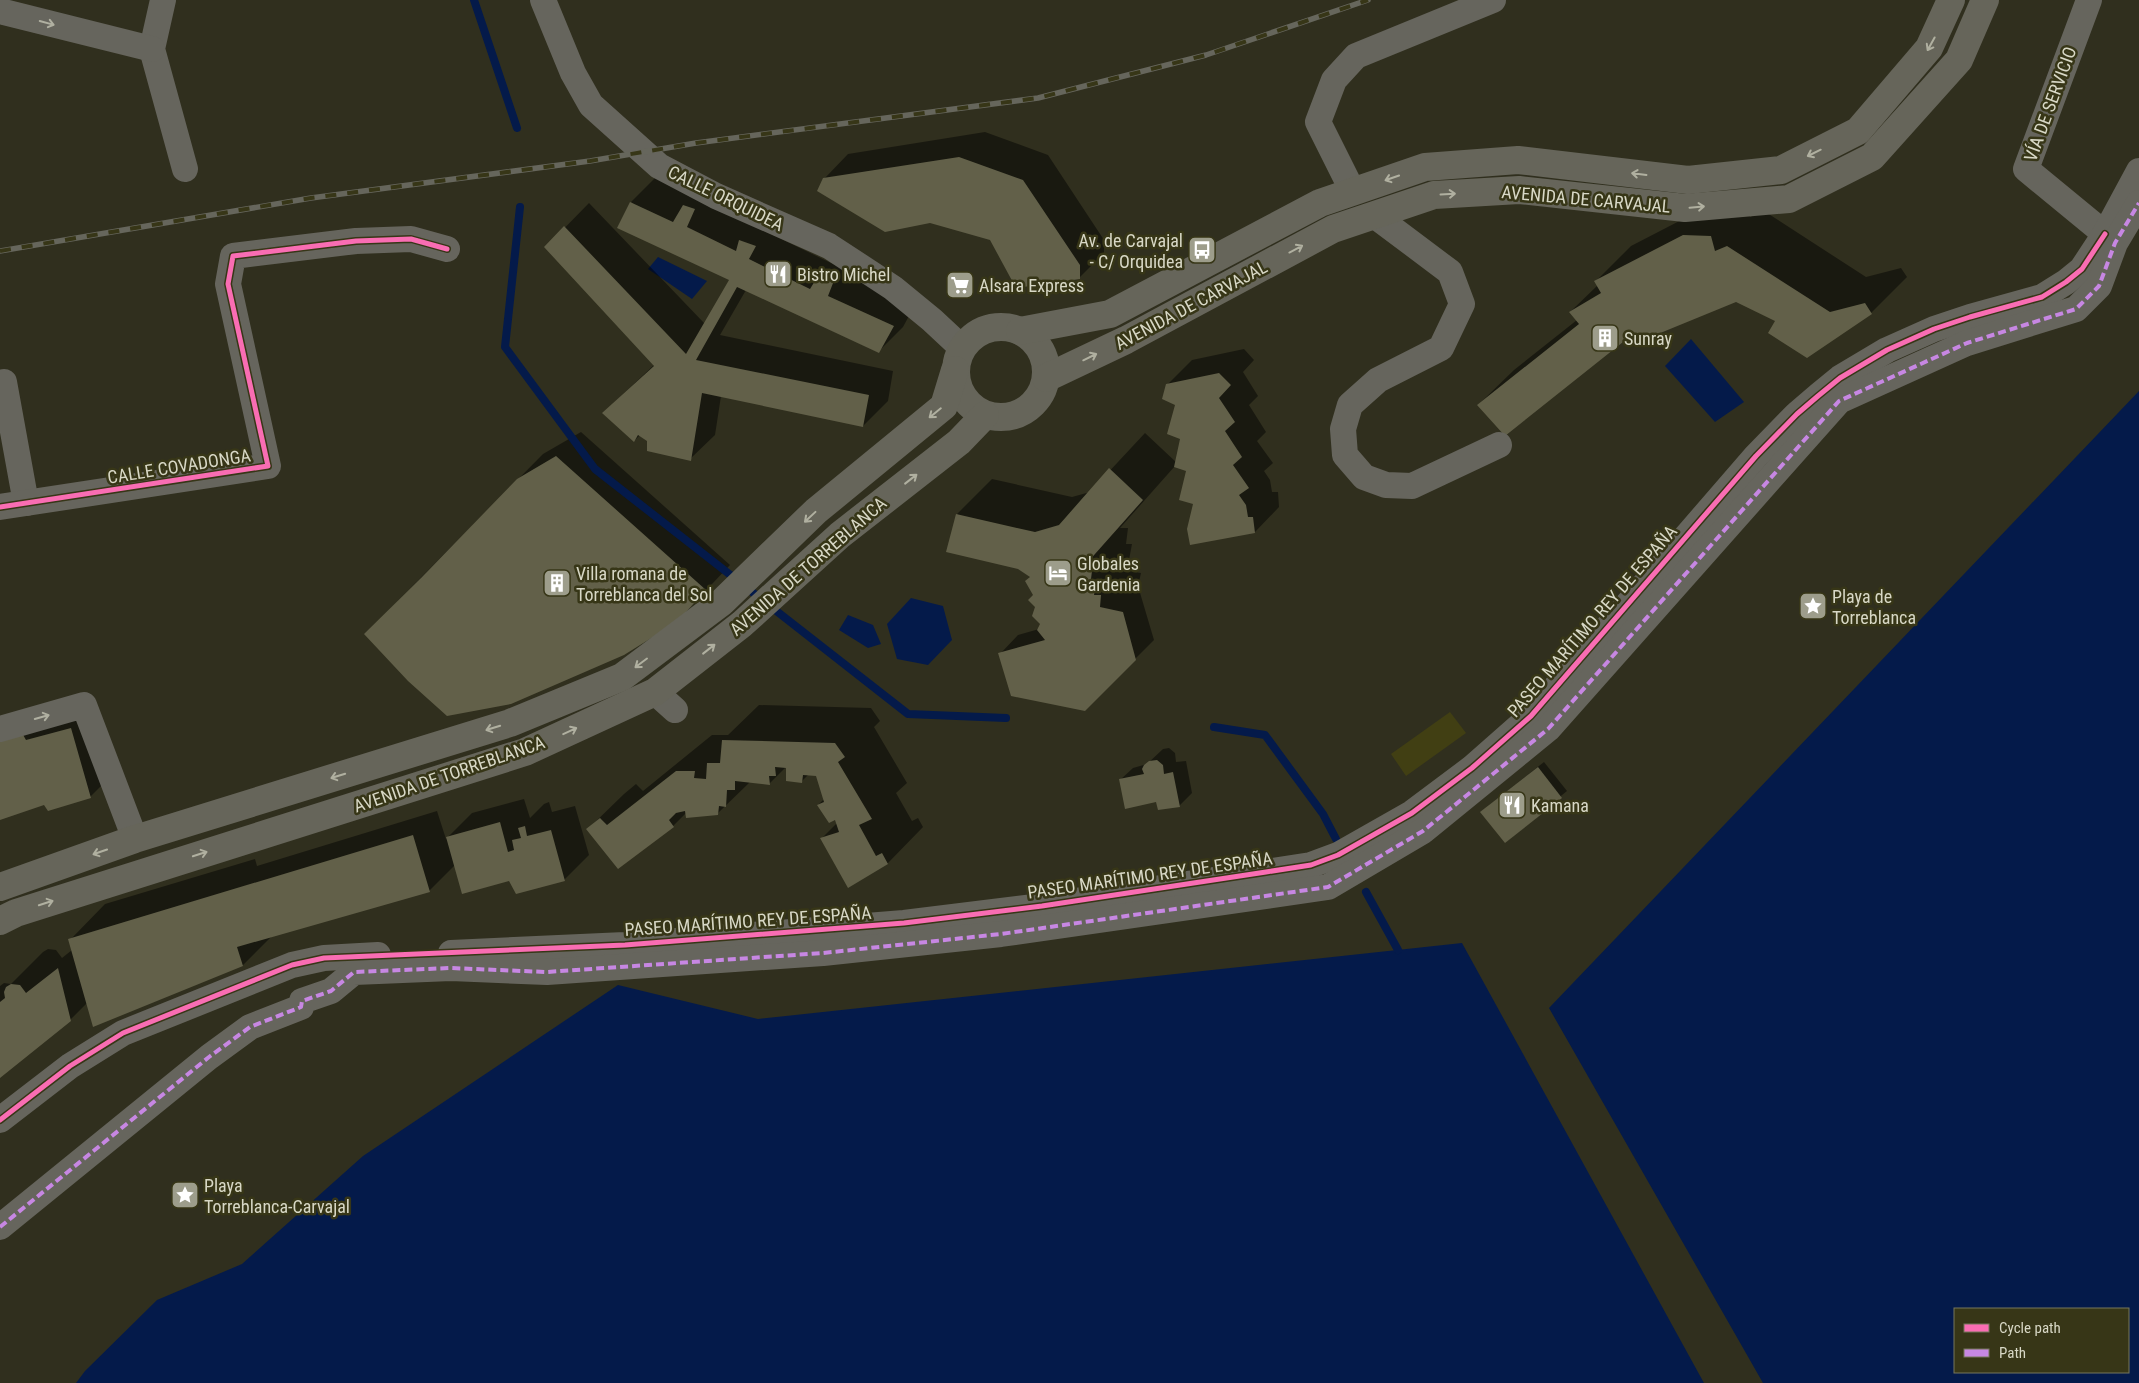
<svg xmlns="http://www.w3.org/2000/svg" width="2139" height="1383" font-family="'Roboto Condensed',sans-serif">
  <rect width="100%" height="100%" fill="#302f1e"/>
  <!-- green -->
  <path fill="#413f13" d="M1450,712L1466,733L1406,776L1391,754Z"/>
  <!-- water -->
  <g fill="#041a4a" fill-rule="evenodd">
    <path d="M658,257L707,281L692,299L648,269Z"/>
    <path d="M1691,339L1744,402L1715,422L1665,366Z"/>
    <path d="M2139,391V1383H1763L1549,1008ZM1955,1309H2128V1372H1955Z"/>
    <path d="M911,598L943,606L952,640L928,665L897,659L887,624Z"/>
    <path d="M848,615L873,625L881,644L868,648L839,630Z"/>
    <path d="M1462,943L1704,1383H76L85,1371L157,1300L242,1264L363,1156L618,985L758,1019Z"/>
  </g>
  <!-- shadow -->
  <g fill="#0007">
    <path d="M985,132L1048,155L1104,240V253L1079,278L991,239L824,179L848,154Z"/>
    <path d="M655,178L831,263L917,301L903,327L878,352L746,290L720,335L893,371L888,401L863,426L721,396L715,435L690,459L640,435L634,441L603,413L654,365L546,247L589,203L705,324L731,280L631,202Z"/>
    <path d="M1720,200L1746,201L1750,217L1764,211L1866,277L1901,268L1907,277L1871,313L1807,356L1777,321L1736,300L1623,341L1478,405L1514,370L1577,320L1570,312L1598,285L1596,281L1631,246Z"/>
    <path d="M1244,349L1254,360L1243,372L1258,396L1249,405L1266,432L1257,441L1273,463L1264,471L1270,480L1272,492H1278L1279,507L1255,532L1194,503L1188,470L1175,466L1120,528H1128L1126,544H1132L1129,560H1135L1134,572L1141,573L1138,586L1154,640L1084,710L1000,654L1018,635L1039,629L1042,624L1031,576L957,514L992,479L1072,497L1090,492L1145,433L1177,463L1181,438L1177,404L1167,385L1192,360Z"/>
    <path d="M581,432L730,565L677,621L390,609L543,454Z"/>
    <path d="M95,704L115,772L90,797L45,804L0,818V724Z"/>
    <path d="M759,705L871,708L880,721L874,727L907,783L896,793L912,821L918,818L923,827L888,863L848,886L822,838L837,823L836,818L818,805L824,799L817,774H809L801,782L788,765L769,784L750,782L717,814L686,813L673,826L588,829L624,794L636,784L643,791L712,735H728Z"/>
    <path d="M1169,748L1175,753L1176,762L1186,761L1192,793L1179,806L1120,780L1133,768L1147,764L1163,749Z"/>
    <path d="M1544,762L1567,791L1505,841L1488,806Z"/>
    <path d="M524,799L530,818L544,804L549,802L552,812L575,806L589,855L564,880H509L455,865L429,891L272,936L243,965L87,1003L70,1020L0,1076V986L4,983L11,984L43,952L48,949L56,950L62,958L72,950L70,940L105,904L255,859L257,866L437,811L446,839L472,813Z"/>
  </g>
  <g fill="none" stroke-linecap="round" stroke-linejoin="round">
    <!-- stream -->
    <g stroke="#041a4a" stroke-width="8">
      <path d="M474,0L517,128"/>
      <path d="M520,207L505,347L595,469L908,714L1006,718"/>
      <path d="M1214,727L1265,735L1323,814L1336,839"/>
      <path d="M1366,892L1398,950"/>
    </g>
  </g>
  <!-- building -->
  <g fill="#626049">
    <path d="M959,157L1023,180L1080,265V279L1016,288L990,240L930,223L885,232L817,191L823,178Z"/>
    <path d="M630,202L673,222L683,205L695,209L687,227L736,251L739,240L756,246L749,259L810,289L821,271L835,278L828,296L894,326L879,353L737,287L696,360L869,395L863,427L702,393L691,461L647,451V441L638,435L634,442L602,413L654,366L544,247L564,226L686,354L729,280L617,228Z"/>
    <path d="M1683,235L1711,236L1715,251L1727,246L1830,312L1865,303L1872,314L1807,358L1768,333L1775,321L1736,302L1631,345L1623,342L1505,436L1477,405L1579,324L1569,312L1601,293L1594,281Z"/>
    <path d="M1219,373L1231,385L1219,398L1235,422L1225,431L1242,457L1233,465L1249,488L1239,495L1246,505L1248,517H1253L1255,533L1190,545L1187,529L1193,504L1179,500L1186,471L1174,467L1180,439L1167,434L1175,405L1162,399L1166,384Z"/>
    <path d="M556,456L706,590L677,622L624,655L511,704L447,716L408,681L364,634L422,577L517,479Z"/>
    <path d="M1109,468L1143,500L1087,563H1093L1091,579L1097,580L1094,595H1101L1100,607L1123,612L1136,660L1085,711L1011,696L998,653L1045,640L1037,630L1040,624L1032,616L1035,607L1028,600L1033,595L1025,581L1030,577L1018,569L946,552L956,514L1035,532L1059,525Z"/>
    <path d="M71,728L91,798L48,811L44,805L0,820V740L22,733L26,740Z"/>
    <path d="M722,740L835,743L845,757L838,762L872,819L859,825L876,856L882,853L888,864L848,888L820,838L839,832L835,820L829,823L817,805L824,802L816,776L803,775L802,783L786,781V768L775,767L776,776H769L770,785L735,781V790H727L726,807L719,806L718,815L686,818L685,811L676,813L669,820L674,827L618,869L586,829L600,818L607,825L676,771H695L694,778L706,779L707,763H720Z"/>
    <path d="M1157,760L1163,765L1164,774L1173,772L1180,807L1158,810L1156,802L1125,809L1119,779L1144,774L1142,769L1144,765L1149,761Z"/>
    <path d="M1538,767L1562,798L1505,843L1480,812Z"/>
    <path d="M500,822L508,852L514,850L512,840L521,838L518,828L525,826L527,836L551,830L565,881L516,894L509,881L462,894L446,837Z"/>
    <path d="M413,835L430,892L237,947L243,966L93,1027L68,939Z"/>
    <path d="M58,968L71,1021L0,1078V1002L5,998L4,992L6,987L11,984L20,985L26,993Z"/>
  </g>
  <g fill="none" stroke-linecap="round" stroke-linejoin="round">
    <!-- minor -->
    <g stroke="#66655d" stroke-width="26">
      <path d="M163,0L152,49L185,169"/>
      <path d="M543,0L573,73L591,105L659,166L716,196L829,246L893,288L932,320L962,348"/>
      <path d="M2089,0L2026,169L2105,234"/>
      <path d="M0,11L152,49"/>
      <path d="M1353,192L1318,122L1334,80L1356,56L1493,0"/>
      <path d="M1374,215L1450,272L1462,304L1441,348L1378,380L1350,405L1343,429L1345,455L1364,477L1386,485L1412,486L1499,445"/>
      <path d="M4,382L26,503"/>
      <path d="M0,507L268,466L228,284L233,256L356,241L411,239L447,249"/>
      <path d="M655,692L675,710"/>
      <path d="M0,729L84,705L135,839"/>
      <path d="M451,953L625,945L904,923L1042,906L1266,872L1311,865L1338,855L1412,813L1472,768L1531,716L1756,456L1797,414L1818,396L1840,378L1887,350L1934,329L1970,317L2042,297L2066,282L2082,269L2105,234L2139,171"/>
      <path d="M0,1120L70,1066L123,1033L292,965L324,958L378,955"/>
      <path d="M0,1227L209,1057L250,1027L301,1007L302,1001L331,991L354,972L451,968L547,972L823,953L1001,934L1328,887L1423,831L1548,729L1839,401L1967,343L2076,309L2099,286L2115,243L2139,203"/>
    </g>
    <!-- major -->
    <g stroke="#66655a" stroke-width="28">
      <circle cx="1001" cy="372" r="45"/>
      <path d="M1020,331L1110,314L1320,203L1425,167L1518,160L1688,180L1781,170L1858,131L1929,48L1951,0"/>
      <path d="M1046,378L1126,340L1333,229L1434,195L1519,190L1685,208L1789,199L1872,157L1959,60L1985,0"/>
      <path d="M0,887L135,839L510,723L622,677L722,602L816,511L944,406L955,370"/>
      <path d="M0,921L16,913L525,752L655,692L742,624L840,535L959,442L985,415"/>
    </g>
    <defs>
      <path id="rail" d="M0,251L311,198L590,161L696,143L1038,98L1206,55L1368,0"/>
    </defs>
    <!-- rail casing -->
    <use href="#rail" stroke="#66665c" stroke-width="5.5"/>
    <!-- rail -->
    <use href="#rail" stroke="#373617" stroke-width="4" stroke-dasharray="11" stroke-linecap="butt"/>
    <!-- quiet -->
    <path stroke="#c787e3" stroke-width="4" stroke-dasharray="8 4" stroke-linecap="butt" d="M0,1227L209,1057L250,1027L301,1007L302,1001L331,991L354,972L451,968L547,972L823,953L1001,934L1328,887L1423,831L1548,729L1839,401L1967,343L2076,309L2099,286L2115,243L2139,203"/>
    <defs>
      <g id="cycleway">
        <path d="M0,507L268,466L228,284L233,256L356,241L411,239L447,249"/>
        <path d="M0,1120L70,1066L123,1033L292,965L324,958L625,945L904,923L1042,906L1266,872L1311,865L1338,855L1412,813L1472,768L1531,716L1756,456L1797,414L1818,396L1840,378L1887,350L1934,329L1970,317L2042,297L2066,282L2082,269L2105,234"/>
      </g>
    </defs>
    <!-- cycleway casing -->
    <use href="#cycleway" stroke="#373617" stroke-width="8"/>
    <!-- cycleway -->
    <use href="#cycleway" stroke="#f96db3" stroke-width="5"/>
  </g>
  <!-- one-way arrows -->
  <defs><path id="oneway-shaft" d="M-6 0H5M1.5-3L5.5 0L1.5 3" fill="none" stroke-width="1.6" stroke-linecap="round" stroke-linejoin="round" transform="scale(1.25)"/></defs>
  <g stroke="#b0b0a1">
    <use href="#oneway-shaft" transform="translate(47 23) rotate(15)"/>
    <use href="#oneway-shaft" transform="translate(42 717) rotate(-16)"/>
  </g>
  <g stroke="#b0b0a0">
    <use href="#oneway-shaft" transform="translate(1931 44) rotate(119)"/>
    <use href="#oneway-shaft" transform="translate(1814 153) rotate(154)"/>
    <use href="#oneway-shaft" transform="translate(1639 174) rotate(-173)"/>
    <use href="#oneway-shaft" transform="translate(1392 178) rotate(161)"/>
    <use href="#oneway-shaft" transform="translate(1448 194) rotate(-3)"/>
    <use href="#oneway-shaft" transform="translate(1697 207) rotate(-5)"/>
    <use href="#oneway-shaft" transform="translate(1296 249) rotate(-28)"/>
    <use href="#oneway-shaft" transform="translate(1090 357) rotate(-26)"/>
    <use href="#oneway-shaft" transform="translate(935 413) rotate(141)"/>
    <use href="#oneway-shaft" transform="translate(911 479) rotate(-38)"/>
    <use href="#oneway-shaft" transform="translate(810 517) rotate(137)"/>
    <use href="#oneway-shaft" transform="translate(709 649) rotate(-38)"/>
    <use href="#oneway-shaft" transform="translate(641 663) rotate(143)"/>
    <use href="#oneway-shaft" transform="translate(493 728) rotate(163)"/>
    <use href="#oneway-shaft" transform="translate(570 731) rotate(-25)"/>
    <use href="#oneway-shaft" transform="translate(338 776) rotate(163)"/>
    <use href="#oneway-shaft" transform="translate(100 852) rotate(161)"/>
    <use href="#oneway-shaft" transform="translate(200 854) rotate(-18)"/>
    <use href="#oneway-shaft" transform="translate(46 903) rotate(-18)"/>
  </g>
  <!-- icons -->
  <defs>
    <symbol id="bus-square" viewBox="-11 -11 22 22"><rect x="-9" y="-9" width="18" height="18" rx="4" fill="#9d9d8b" stroke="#373617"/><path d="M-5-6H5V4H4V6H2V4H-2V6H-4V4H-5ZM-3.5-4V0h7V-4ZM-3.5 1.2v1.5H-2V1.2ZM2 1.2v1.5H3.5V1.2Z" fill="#fff"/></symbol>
    <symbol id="restaurant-square" viewBox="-11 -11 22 22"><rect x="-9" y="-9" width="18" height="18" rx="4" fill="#9d9d8b" stroke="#373617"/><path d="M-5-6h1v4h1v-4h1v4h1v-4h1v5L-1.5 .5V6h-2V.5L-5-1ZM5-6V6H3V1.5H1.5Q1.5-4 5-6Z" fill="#fff"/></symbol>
    <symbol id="supermarket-square" viewBox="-11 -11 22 22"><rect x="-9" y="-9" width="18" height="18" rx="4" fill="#9d9d8b" stroke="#373617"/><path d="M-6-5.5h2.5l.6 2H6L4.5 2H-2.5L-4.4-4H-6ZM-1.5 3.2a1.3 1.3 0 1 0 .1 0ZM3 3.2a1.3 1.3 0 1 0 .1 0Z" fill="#fff"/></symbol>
    <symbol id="building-square" viewBox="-11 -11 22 22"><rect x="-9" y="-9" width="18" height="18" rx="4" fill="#9d9d8b" stroke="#373617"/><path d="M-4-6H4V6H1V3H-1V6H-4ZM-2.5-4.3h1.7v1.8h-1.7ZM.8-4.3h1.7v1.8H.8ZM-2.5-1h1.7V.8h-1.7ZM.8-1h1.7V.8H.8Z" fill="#fff"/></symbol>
    <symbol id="hotel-square" viewBox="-11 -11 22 22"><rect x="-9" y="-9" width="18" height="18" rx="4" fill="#9d9d8b" stroke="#373617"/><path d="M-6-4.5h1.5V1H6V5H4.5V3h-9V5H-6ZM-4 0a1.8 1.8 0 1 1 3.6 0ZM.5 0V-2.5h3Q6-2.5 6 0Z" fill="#fff"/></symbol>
    <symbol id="sight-square" viewBox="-11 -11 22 22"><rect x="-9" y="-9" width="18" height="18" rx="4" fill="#9d9d8b" stroke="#373617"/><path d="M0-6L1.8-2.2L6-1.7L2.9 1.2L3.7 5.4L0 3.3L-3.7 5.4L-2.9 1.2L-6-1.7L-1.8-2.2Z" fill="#fff"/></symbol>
  </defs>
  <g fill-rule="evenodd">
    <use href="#bus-square" x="1186" y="234" width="32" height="32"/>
    <use href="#restaurant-square" x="762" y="258" width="32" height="32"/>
    <use href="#supermarket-square" x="944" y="269" width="32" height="32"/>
    <use href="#building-square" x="1589" y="322" width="32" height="32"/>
    <use href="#hotel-square" x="1042" y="557" width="32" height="32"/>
    <use href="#building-square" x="541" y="567" width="32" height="32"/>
    <use href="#sight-square" x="1797" y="590" width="32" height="32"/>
    <use href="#restaurant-square" x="1496" y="789" width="32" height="32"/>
    <use href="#sight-square" x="169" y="1179" width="32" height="32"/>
  </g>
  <g text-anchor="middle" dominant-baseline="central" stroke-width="5" stroke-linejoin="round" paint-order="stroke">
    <!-- street labels -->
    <g font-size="18" fill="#d8d8c6" stroke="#373617">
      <text transform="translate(2050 104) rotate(-70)">VÍA DE SERVICIO</text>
      <text transform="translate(726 198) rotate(26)">CALLE ORQUIDEA</text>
      <text transform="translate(1586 199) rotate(5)">AVENIDA DE CARVAJAL</text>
      <text transform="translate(1191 305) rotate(-28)">AVENIDA DE CARVAJAL</text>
      <text transform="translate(179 466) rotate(-9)">CALLE COVADONGA</text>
      <text transform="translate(808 566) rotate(-41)">AVENIDA DE TORREBLANCA</text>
      <text transform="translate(1592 621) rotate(-49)">PASEO MARÍTIMO REY DE ESPAÑA</text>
      <text transform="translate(449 774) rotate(-19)">AVENIDA DE TORREBLANCA</text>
      <text transform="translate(1150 875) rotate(-8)">PASEO MARÍTIMO REY DE ESPAÑA</text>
      <text transform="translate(748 921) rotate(-4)">PASEO MARÍTIMO REY DE ESPAÑA</text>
    </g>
    <!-- poi labels -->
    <g font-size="18" fill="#d8d8c6" stroke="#373617" text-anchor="start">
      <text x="1183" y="240" text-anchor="end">Av. de Carvajal<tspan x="1183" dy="21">- C/ Orquidea</tspan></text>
      <text x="797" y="274">Bistro Michel</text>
      <text x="979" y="285">Alsara Express</text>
      <text x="1624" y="338">Sunray</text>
      <text x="1077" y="563">Globales<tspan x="1077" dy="21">Gardenia</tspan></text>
      <text x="576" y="573">Villa romana de<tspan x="576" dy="21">Torreblanca del Sol</tspan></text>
      <text x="1832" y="596">Playa de<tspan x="1832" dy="21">Torreblanca</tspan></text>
      <text x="1531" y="805">Kamana</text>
      <text x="204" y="1185">Playa<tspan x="204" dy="21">Torreblanca-Carvajal</tspan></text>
    </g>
  </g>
  <!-- legend -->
  <rect x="1954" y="1308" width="175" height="65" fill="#373617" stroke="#77775d"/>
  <rect x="1964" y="1324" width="25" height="8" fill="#f96db3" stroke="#77775d"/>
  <text x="1999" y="1333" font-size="15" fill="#d8d8c6">Cycle path</text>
  <rect x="1964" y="1349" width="25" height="8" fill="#c787e3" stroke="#77775d"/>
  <text x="1999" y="1358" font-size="15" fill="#d8d8c6">Path</text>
</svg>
